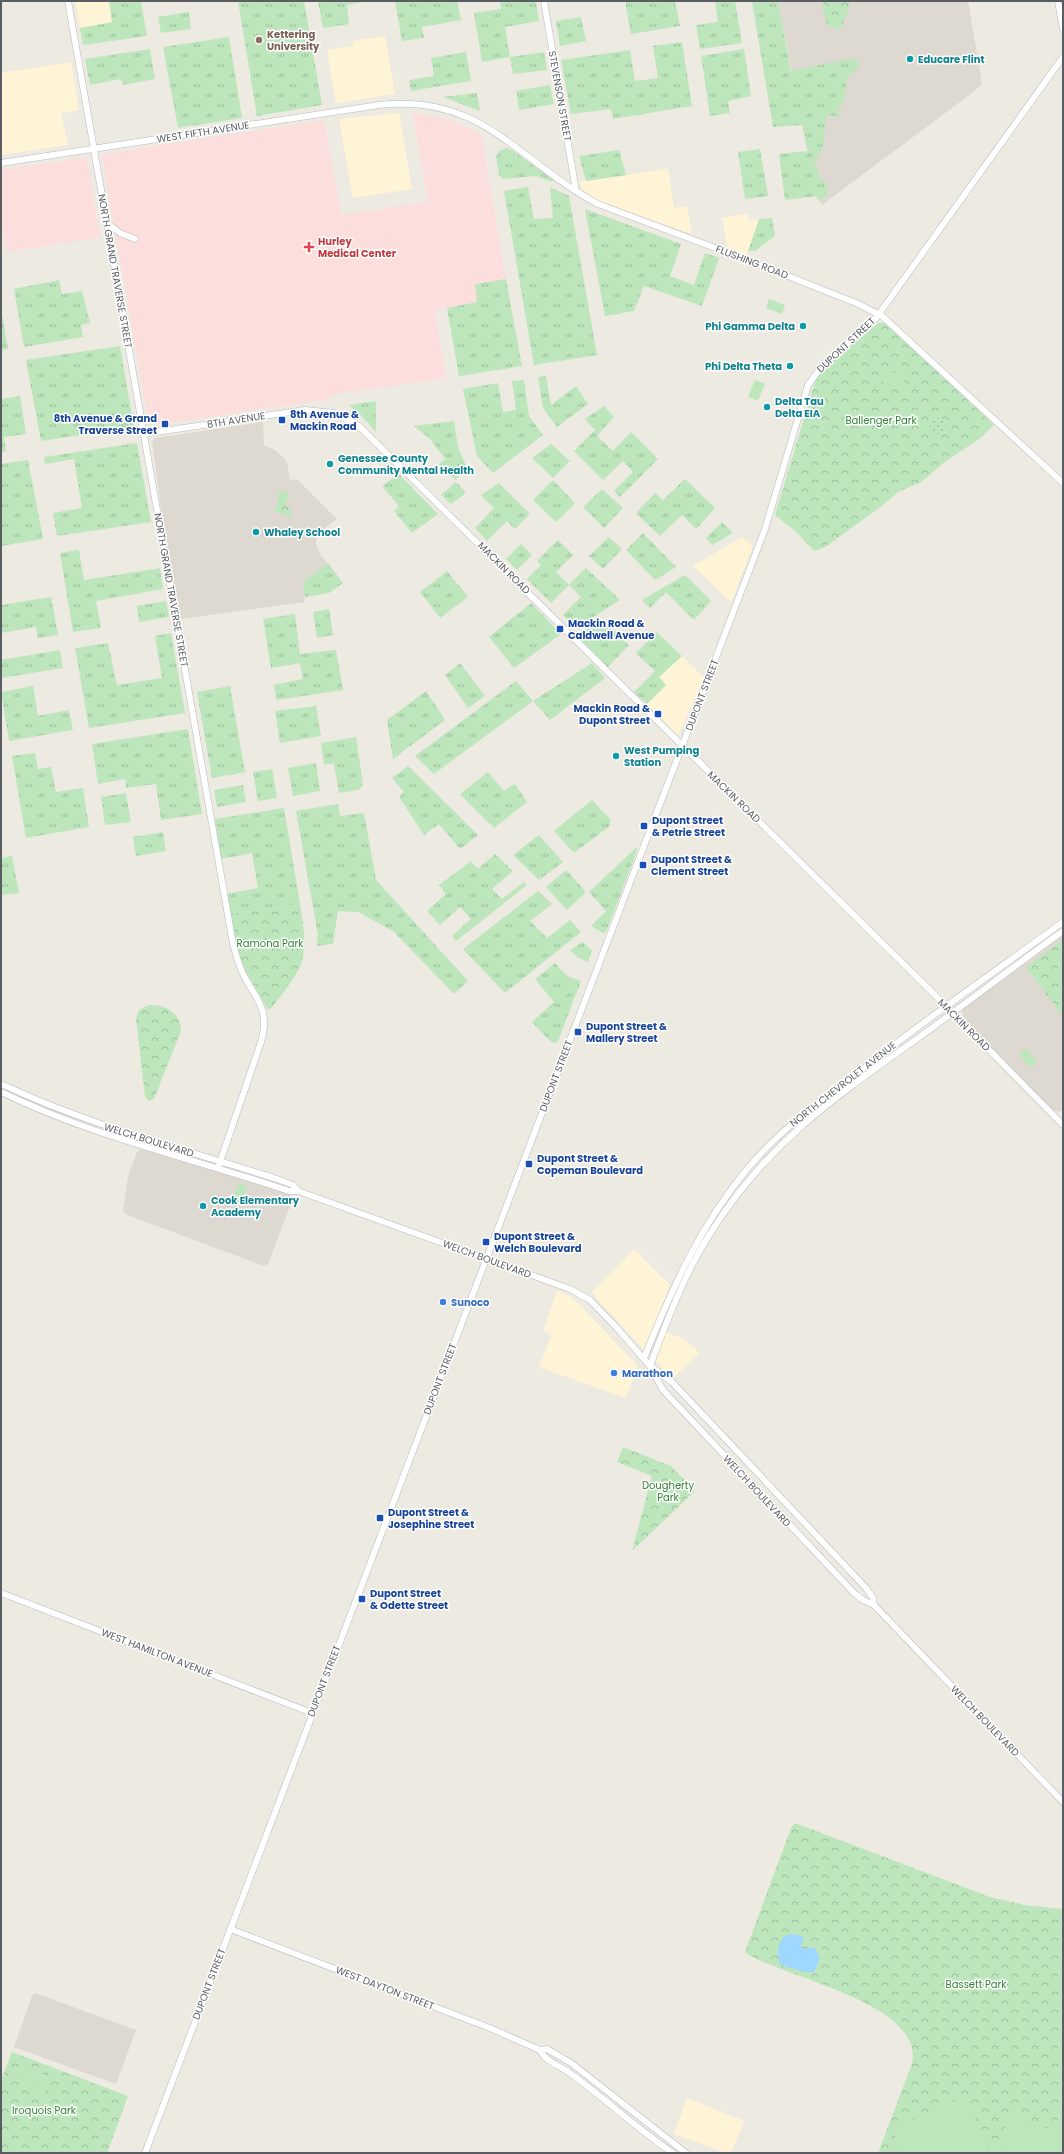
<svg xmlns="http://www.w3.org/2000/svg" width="1064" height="2154" font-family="Poppins,sans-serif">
  <defs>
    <pattern id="grass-tufts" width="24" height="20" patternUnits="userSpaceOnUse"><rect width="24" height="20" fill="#bde6bc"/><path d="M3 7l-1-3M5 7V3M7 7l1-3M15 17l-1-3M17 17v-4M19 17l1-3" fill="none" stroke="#9dbe9c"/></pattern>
    <pattern id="forest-crowns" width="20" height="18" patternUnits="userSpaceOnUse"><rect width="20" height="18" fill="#bde6bc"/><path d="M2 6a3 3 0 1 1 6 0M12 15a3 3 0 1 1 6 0" fill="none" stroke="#9dbe9c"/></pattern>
    <pattern id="garden-dots" width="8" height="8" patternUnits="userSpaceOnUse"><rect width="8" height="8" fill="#bde6bc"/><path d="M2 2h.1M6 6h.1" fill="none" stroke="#9dbe9c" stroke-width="1.8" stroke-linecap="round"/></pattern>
  </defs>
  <rect width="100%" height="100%" fill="#edeae1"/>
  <!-- commercial -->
  <g fill="#fff4d5">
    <path d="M75,1H109L112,23L80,28Z"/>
    <path d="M385,36L395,94L336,103L327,50L353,46V41Z"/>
    <path d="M71,62L79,110L61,113L68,145L1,155V73Z"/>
    <path d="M399,113L412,189L353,198L339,119Z"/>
    <path d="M668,169L674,208L687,206L692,234L598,201L582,189L579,182Z"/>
    <path d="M748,214L749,221L759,219L746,256L728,249L722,218Z"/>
    <path d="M742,537L753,546L731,602L693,566Z"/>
    <path d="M682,656L704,677L678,736L647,704L666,686L659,677Z"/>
    <path d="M634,1249L670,1285L644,1350L596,1298L592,1292Z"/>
    <path d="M557,1291L568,1295L579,1304L638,1366L626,1398L539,1367L552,1334L543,1331Z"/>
    <path d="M666,1332L686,1340L700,1353L672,1379L656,1361Z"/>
    <path d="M687,2098L744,2121L731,2153H726L674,2134Z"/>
  </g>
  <!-- education -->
  <g fill="#ddd9d0">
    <path d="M778,1H968L981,77V85L976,90L822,205L816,196Z"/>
    <path d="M263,422L264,445L275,450L284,458L287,463L290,480L297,479L337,519L317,534L316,543L320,555L328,563L303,582L305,602L181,619L164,529L152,441L155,438Z"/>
    <path d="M1063,935V1110L1058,1112L1052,1110L1017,1074L964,1018L962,1012L964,1008Z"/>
    <path d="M141,1149L290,1194L292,1201L268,1264L264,1266L125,1214L123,1210L128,1177L137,1152Z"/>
    <path d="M35,1993L136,2030L116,2084L14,2047L32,1996Z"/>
  </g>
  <!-- medical -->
  <g fill="#fcdedc">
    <path d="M413,113L449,120L481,134L506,279L476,284L478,302L435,311L446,378L336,394L324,400L159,424L148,419L102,157L104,154L324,120L341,215L428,202Z"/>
    <path d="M87,157L100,237L6,252L1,221V170Z"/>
  </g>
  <!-- grass -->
  <g fill="url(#grass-tufts)">
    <path d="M109,1H141L147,36L83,45L80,28L112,22Z"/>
    <path d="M238,1H304L322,105L257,116Z"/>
    <path d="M318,1H368L347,5L349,24L323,28Z"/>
    <path d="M395,1H457L461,20L422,27L424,38L402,41Z"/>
    <path d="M500,1H536L539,21L505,27L510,57L544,52L547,70L513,74L510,57L482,62L474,13L501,9Z"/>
    <path d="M625,1H675L680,26L631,34Z"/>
    <path d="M715,1H735L742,43L700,49L696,25L718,22Z"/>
    <path d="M752,1H778L791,71L855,58L860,67L847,77L844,101L837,111L840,117L826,115L823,147L813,165L817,166L819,177L827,184L828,195L819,201L816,196L785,200L779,154L808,151L802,125L773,127Z"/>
    <path d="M189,12L191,29L161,33L158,17Z"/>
    <path d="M581,17L586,41L560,46L556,21Z"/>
    <path d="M229,37L242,118L178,128L163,47Z"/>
    <path d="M682,42L692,106L613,119L611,109L571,114L561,60L630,50L635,81L658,78L653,46Z"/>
    <path d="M150,49L155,79L123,85L121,79L90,85L85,59Z"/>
    <path d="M744,49L751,96L728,101L730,113L710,116L701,56Z"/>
    <path d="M466,52L471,81L411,91L409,80L434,76L431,58Z"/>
    <path d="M550,85L554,104L519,110L516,91Z"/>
    <path d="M477,93L480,111L443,97Z"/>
    <path d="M506,148L512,150L553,180L552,182L536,176L503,179L499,175L496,157L499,151Z"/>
    <path d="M760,149L768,196L745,199L738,152Z"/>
    <path d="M619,150L626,175L586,181L579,156Z"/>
    <path d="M528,187L534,219L553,218L550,187L569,196L597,355L534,365L504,191Z"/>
    <path d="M585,209L681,244L670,276L694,285L705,253L719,258L702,306L644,286L634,311L605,316Z"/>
    <path d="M772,218L775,236L755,251H748L759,219Z"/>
    <path d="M506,279L522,366L459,376L447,308L477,302L475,284Z"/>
    <path d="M59,280L62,294L82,291L90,323L81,325L83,337L24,347L14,289Z"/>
    <path d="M1,307L8,349L1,350Z"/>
    <path d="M120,346L134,427L41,441L26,360Z"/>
    <path d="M546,376L551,405L576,386L588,404L557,427L543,408L538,377Z"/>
    <path d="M524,380L529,416L543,435L493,473L477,456L463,389L498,383L503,412L516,410L512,381Z"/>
    <path d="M20,396L26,434L4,437L6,451L1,452V399Z"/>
    <path d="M376,401V432L360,414L359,415L349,405Z"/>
    <path d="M604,406L614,417L597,436L613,451L631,432L658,459L620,497L614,491L633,472L623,461L603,480L574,451L595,430L585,419Z"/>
    <path d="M454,421L458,447L467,468L455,480L439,464L445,459L430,439L414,426Z"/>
    <path d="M137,443L151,522L57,536L53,513L82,508L74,459L45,464L44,457Z"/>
    <path d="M551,444L570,461L553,478L532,458Z"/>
    <path d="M28,460L43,539L1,546V464Z"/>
    <path d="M399,474L438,514L412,533L394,511L399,506L382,486Z"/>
    <path d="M685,479L715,508L696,529L682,515L660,536L636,513L655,493L663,500Z"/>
    <path d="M553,480L575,503L556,522L533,500Z"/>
    <path d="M456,482L466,493L451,504L441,495Z"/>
    <path d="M499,483L530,514L515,529L507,521L487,541L475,528L494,508L481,495Z"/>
    <path d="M602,489L623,508L604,528L583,507Z"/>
    <path d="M722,522L733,533L712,545L706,538Z"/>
    <path d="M643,533L676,567L655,580L626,550Z"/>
    <path d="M609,537L622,549L603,569L589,556Z"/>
    <path d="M558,540L573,555L556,572L569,585L586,568L620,600L576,628L563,615L581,597L569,585L551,603L527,579L541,565L537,561Z"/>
    <path d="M521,544L532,555L517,570L506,559Z"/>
    <path d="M79,550L84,580L160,568L163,589L96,601L101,628L73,632L60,553Z"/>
    <path d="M328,563L343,583L329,593L305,597L303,582Z"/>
    <path d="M447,571L468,597L440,618L420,592Z"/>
    <path d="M685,575L711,601L694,620L666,592L650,608L642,600Z"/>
    <path d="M51,597L58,635L38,638L36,627L1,633V605Z"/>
    <path d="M166,601L169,617L139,622L137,606Z"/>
    <path d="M531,603L561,634L514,668L489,637Z"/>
    <path d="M329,609L333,635L317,638L313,612Z"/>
    <path d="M295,614L300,654L336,650L343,690L276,700L274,685L303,679L300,663L271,668L263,619Z"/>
    <path d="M602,619L629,645L608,667L579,638L584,636L581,633Z"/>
    <path d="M657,632L682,656L659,677L666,685L647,704L634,692L655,671L636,653Z"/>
    <path d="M171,633L185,713L89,728L75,648L108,643L117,685L162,678L155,636Z"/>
    <path d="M60,650L63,668L1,678V660Z"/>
    <path d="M460,663L485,696L468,708L445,675Z"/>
    <path d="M592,663L605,678L550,720L533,701L434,774L415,756L516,681L533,701Z"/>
    <path d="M33,686L38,716L69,710L73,730L9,741L1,692Z"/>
    <path d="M230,686L245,772L212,778L197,692Z"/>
    <path d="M426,691L445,720L393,759L387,720Z"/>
    <path d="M316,706L321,736L280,743L275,711Z"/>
    <path d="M188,729L202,814L161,820L156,784L126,788L125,779L98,784L92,744Z"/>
    <path d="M356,737L363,784L359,790L339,793L334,763L324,765L321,743Z"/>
    <path d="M35,753L38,769L51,767L56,792L83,788L89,827L26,838L12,756Z"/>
    <path d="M316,763L320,791L293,796L288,768Z"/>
    <path d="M408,766L478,835L460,849L439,824L424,835L399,797L404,792L392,778Z"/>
    <path d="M272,769L277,798L258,801L253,772Z"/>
    <path d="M488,772L504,791L515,784L527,802L494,828L460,794Z"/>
    <path d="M243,785L246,802L217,807L214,790Z"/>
    <path d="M126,793L131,822L105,825L101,797Z"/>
    <path d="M592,800L610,819V826L574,853L554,831Z"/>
    <path d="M338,804L340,816L364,813L376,880L468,981L454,994L393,931L358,912L338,911L333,944L317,946L318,935L296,811Z"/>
    <path d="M284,808L300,904L230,914L226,894L258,888L252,853L221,859L215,819Z"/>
    <path d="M163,832L166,851L136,856L133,837Z"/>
    <path d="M539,835L563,862L539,880L513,855Z"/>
    <path d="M637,847V851L606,932L603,933L591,926L606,911L589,892Z"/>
    <path d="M495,854L513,871L492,889L502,899L524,882L527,885L456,941L452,936L471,919L460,907L440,925L427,911L446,894L439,885L471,861L478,869Z"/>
    <path d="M12,856L19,893L1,895V858Z"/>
    <path d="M566,870L586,892L567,910L546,887Z"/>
    <path d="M538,891L552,904L530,921L547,938L570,920L581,932L505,993L463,949Z"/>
    <path d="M583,942L592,951L588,962L577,957L570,950Z"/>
    <path d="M555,963L567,976L581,981L558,1041L555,1043L551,1042L532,1022L554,1002L535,979Z"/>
  </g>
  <!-- forest -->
  <g fill="url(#forest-crowns)">
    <path d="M825,1H849V9L840,30L827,25L822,6Z"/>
    <path d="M878,323H884L887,325L994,425L979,439L946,461L921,482L898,492L882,506L825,547L814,551L794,530L775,515L816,378L825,368Z"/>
    <path d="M285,491L290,496L286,500L285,504L292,512L290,517L273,510L278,504V492Z"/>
    <path d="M300,904C309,959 306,964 272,1007L268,1010L244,968L237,950L230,914Z"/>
    <path d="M1063,940V1012L1061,1014L1026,967Z"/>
    <path d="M149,1005C165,1004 181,1013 181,1031L154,1099L149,1101L145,1097L136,1018L139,1010Z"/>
    <path d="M623,1447L671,1466L695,1491L632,1551L652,1476L617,1462Z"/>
    <path d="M795,1823L990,1897L1024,1905L1063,1909V2153H878L912,2064C926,2002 778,1977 745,1952L791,1828Z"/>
    <path d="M12,2052L128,2096L107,2153H1V2080Z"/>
  </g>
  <!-- garden -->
  <path fill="url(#garden-dots)" d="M932,416L946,420V428L941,435L927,430L932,424Z"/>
  <!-- pitch -->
  <g fill="#bde6bc">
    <path d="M769,299L785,305L782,314L766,308Z"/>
    <path d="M901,371L905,384L885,390L881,376Z"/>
    <path d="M755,380L765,384L758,401L748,397Z"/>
    <path d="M1026,1048L1037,1062L1030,1068L1019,1054Z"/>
    <path d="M239,1183L247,1186L239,1208L231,1205Z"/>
    <path d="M25,2067L38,2072L30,2092L18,2087Z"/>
    <path d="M39,2072L51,2077L43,2097L31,2092Z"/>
    <path d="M963,2097L967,2098L990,2153H906L891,2129Z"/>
    <path d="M1009,2114L1063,2134V2153H1002L1003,2133Z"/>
  </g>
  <!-- water -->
  <path fill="#a0d7ff" d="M793,1934L804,1937L801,1944L803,1948H815L820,1958L814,1972C808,1974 788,1967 781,1965C777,1958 777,1942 784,1937C786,1935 791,1935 793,1934Z"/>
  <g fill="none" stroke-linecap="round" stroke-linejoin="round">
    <defs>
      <g id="secondary">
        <path d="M68,1L233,944C236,955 239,966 244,976C258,1001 270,1011 261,1042L218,1168"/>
        <path d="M544,1L576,191"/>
        <path d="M1058,1L1063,29"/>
        <path d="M1,163L379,105C483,93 518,162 598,204L755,263L856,303L882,316L1063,483"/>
        <path d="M106,222L120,233L135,239"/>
        <path d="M143,434L305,410L335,413L359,426L942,1002L1063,1125"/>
        <path d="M1,1084C90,1126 184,1149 277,1179L293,1185L298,1191"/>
        <path d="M1,1092C93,1137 192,1158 289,1191H298L570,1289L590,1300L617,1328L650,1366L663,1390L855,1594L863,1600L874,1605L1063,1802"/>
        <path d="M644,1358C672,1289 699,1227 748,1168C787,1122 837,1089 885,1052C943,1007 1004,965 1063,922"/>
        <path d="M650,1366C668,1318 686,1269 715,1226C767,1146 828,1102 904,1048C958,1010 1010,969 1063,931"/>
        <path d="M650,1366L672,1382L866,1588L873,1598L874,1605"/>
        <path d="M1,1593L312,1713"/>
        <path d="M230,1929L490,2028L540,2050C543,2060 562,2067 571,2074C606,2099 637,2129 673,2153"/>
        <path d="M540,2050L547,2049L571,2063L686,2153"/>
        <path d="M145,2153L765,529L808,385L822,366L876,318L1063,57"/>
      </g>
    </defs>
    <!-- secondary casing -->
    <use href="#secondary" stroke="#b5b9bf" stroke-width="7"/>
    <!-- secondary -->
    <use href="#secondary" stroke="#fff" stroke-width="6"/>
  </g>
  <!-- markers -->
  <circle fill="#8d6e63" stroke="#fff" stroke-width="1.5" cx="259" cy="40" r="4"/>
  <g fill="#0f9aa8" stroke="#fff" stroke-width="1.5">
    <circle cx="910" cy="59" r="4"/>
    <circle cx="803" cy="326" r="4"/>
    <circle cx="790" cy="366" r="4"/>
    <circle cx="767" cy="407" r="4"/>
    <circle cx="330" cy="464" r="4"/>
    <circle cx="256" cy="532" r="4"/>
    <circle cx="616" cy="756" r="4"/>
    <circle cx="203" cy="1206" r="4"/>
  </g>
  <path fill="#e0444e" stroke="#fff" stroke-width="1.5" d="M307 241h4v4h4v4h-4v4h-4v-4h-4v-4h4z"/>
  <g fill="#1a4fb4" stroke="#fff" stroke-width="1.5">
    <rect x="278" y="416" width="8" height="8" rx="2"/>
    <rect x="161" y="420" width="8" height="8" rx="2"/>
    <rect x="556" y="625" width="8" height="8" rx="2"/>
    <rect x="654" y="710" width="8" height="8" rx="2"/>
    <rect x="640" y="822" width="8" height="8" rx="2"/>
    <rect x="639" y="861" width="8" height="8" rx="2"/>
    <rect x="574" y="1028" width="8" height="8" rx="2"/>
    <rect x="525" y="1160" width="8" height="8" rx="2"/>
    <rect x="482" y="1238" width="8" height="8" rx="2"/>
    <rect x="376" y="1514" width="8" height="8" rx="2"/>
    <rect x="358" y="1595" width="8" height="8" rx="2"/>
  </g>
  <g fill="#3f7fe0" stroke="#fff" stroke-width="1.5">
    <circle cx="443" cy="1302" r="4"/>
    <circle cx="614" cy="1373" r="4"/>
  </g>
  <g text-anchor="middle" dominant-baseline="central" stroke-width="3" stroke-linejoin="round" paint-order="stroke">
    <!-- education labels -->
    <g font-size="10" font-weight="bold" fill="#785e54" stroke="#fff" text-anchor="start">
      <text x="267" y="34">Kettering<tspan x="267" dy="12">University</tspan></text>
    </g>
    <!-- culture labels -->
    <g font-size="10" font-weight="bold" fill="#0d838f" stroke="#fff" text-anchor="start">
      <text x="918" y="59">Educare Flint</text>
      <text x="795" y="326" text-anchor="end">Phi Gamma Delta</text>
      <text x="782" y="366" text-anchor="end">Phi Delta Theta</text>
      <text x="775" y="401">Delta Tau<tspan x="775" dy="12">Delta EIA</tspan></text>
      <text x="338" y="458">Genessee County<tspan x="338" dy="12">Community Mental Health</tspan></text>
      <text x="264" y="532">Whaley School</text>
      <text x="624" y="750">West Pumping<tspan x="624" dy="12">Station</tspan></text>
      <text x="211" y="1200">Cook Elementary<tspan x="211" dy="12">Academy</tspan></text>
    </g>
    <!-- street labels -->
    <g font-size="10" fill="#5a5e63" stroke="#fff">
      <text transform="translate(560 96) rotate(80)">STEVENSON STREET</text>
      <text transform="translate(203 132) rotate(-9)">WEST FIFTH AVENUE</text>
      <text transform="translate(752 262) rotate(21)">FLUSHING ROAD</text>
      <text transform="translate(115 271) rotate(80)">NORTH GRAND TRAVERSE STREET</text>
      <text transform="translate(846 345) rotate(-43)">DUPONT STREET</text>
      <text transform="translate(236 420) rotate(-9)">8TH AVENUE</text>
      <text transform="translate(504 568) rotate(45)">MACKIN ROAD</text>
      <text transform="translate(171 590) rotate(80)">NORTH GRAND TRAVERSE STREET</text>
      <text transform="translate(702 695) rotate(-69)">DUPONT STREET</text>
      <text transform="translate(734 797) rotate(44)">MACKIN ROAD</text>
      <text transform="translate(964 1025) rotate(45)">MACKIN ROAD</text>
      <text transform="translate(556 1076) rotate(-69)">DUPONT STREET</text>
      <text transform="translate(843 1084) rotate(-38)">NORTH CHEVROLET AVENUE</text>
      <text transform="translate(149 1140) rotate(17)">WELCH BOULEVARD</text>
      <text transform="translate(487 1259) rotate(20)">WELCH BOULEVARD</text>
      <text transform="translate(440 1379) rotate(-69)">DUPONT STREET</text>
      <text transform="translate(757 1491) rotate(47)">WELCH BOULEVARD</text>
      <text transform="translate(157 1653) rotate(21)">WEST HAMILTON AVENUE</text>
      <text transform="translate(324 1681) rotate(-69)">DUPONT STREET</text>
      <text transform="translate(985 1721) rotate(46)">WELCH BOULEVARD</text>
      <text transform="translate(209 1984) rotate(-69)">DUPONT STREET</text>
      <text transform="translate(385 1988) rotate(21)">WEST DAYTON STREET</text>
    </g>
    <!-- health labels -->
    <g font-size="10" font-weight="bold" fill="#be3a42" stroke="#fff" text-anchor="start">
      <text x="318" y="241">Hurley<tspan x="318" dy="12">Medical Center</tspan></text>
    </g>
    <!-- transit labels -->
    <g font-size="10" font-weight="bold" fill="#164399" stroke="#fff" text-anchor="start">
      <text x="290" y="414">8th Avenue &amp;<tspan x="290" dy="12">Mackin Road</tspan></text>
      <text x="157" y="418" text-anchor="end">8th Avenue &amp; Grand<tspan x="157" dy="12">Traverse Street</tspan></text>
      <text x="568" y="623">Mackin Road &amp;<tspan x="568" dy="12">Caldwell Avenue</tspan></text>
      <text x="650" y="708" text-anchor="end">Mackin Road &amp;<tspan x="650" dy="12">Dupont Street</tspan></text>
      <text x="652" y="820">Dupont Street<tspan x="652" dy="12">&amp; Petrie Street</tspan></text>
      <text x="651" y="859">Dupont Street &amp;<tspan x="651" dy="12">Clement Street</tspan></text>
      <text x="586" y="1026">Dupont Street &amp;<tspan x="586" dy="12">Mallery Street</tspan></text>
      <text x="537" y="1158">Dupont Street &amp;<tspan x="537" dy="12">Copeman Boulevard</tspan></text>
      <text x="494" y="1236">Dupont Street &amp;<tspan x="494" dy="12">Welch Boulevard</tspan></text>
      <text x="388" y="1512">Dupont Street &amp;<tspan x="388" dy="12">Josephine Street</tspan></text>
      <text x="370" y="1593">Dupont Street<tspan x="370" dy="12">&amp; Odette Street</tspan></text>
    </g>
    <!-- park labels -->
    <g font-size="10" fill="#318333" stroke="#fff">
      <text x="881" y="420">Ballenger Park</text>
      <text x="270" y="943">Ramona Park</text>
      <text x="668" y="1485">Dougherty<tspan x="668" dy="12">Park</tspan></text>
      <text x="976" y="1984">Bassett Park</text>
      <text x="44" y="2110">Iroquois Park</text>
    </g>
    <!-- shop labels -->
    <g font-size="10" font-weight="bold" fill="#366cbe" stroke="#fff" text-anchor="start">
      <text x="451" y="1302">Sunoco</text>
      <text x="622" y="1373">Marathon</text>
    </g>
  </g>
  <!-- border -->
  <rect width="1064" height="2154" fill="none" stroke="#5a5e63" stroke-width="4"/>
</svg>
